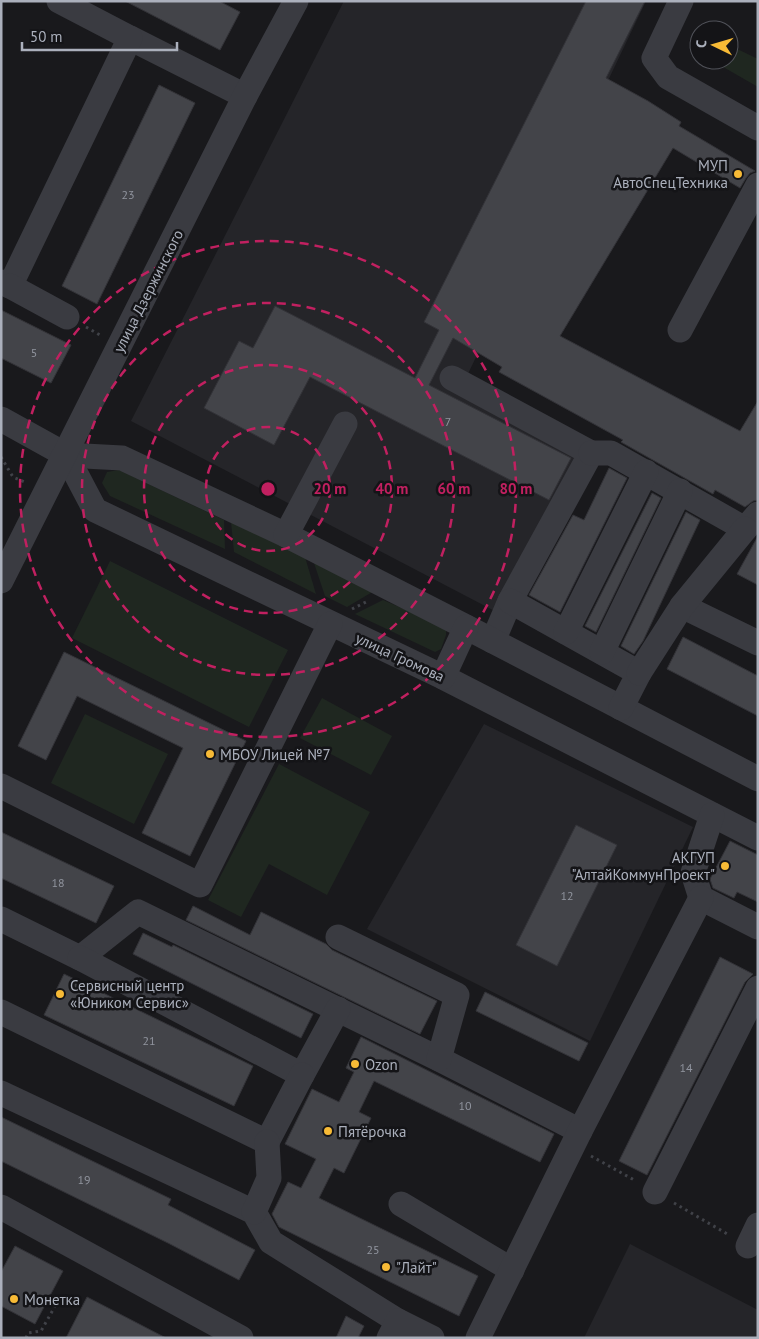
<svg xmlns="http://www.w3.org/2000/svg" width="759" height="1339" font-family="'PT Sans',sans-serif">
  <rect width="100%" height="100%" fill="#19191c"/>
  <!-- built -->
  <g fill="#252529">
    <path d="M344,1H646L466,378L599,452L510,619L131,421Z"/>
    <path d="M484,724L693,827L590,1041L367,929Z"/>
    <path d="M630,1244L758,1310V1338H584Z"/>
  </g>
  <!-- green -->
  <g fill="#1f2720">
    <path d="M729,45L758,59V87L711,60H729Z"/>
    <path d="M119,470L224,520L225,549L110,496L102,483L107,472Z"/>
    <path d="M231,522L305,557L316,594L234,552Z"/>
    <path d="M313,560L374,591L347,607L325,596Z"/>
    <path d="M110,561L288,650L249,727L72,638Z"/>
    <path d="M383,600L446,627V635L441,649L435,652L355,614Z"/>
    <path d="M322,698L392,736L371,775L300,738Z"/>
    <path d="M85,714L168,754L134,824L51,783Z"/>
    <path d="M279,764L370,812L327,895L269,864L241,917L208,900Z"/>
  </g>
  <!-- building -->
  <g fill="#434449" stroke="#333338">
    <path d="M125,1H219L240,12L220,50Z"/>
    <path d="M586,1H645L606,78L648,101L681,122L679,126L755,171L750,173L746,178L740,188L673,148L560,336L740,431L758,401V500L753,501L745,507L715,490L713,494L621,442L623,440L499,372L502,367L453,338L429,385L571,458L549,500L310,377L274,445L204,408L239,341L253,348L275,306L415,378L439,330L424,322Z"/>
    <path d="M159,85L195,103L97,304L62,286Z"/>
    <path d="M1,310L71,345L51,383L1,358Z"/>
    <path d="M609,468L627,478L560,612L529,595L573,515L584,520Z"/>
    <path d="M652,493L661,498L596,632L585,626Z"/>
    <path d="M686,512L700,520L643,641L634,654L621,646Z"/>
    <path d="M758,536V585L737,574Z"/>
    <path d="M683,637L758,676V716L667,669Z"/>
    <path d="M64,652L246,741L190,856L142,833L183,748L77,696L46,760L18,746Z"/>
    <path d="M576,825L617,845L557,966L516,945Z"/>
    <path d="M1,832L114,886L96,923L1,878Z"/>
    <path d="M730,841L758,855V902L737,892L734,898L713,888L710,879Z"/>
    <path d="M193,906L250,935L261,912L326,944L332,950L437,1001L420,1034L186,920Z"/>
    <path d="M143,933L172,947L173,945L313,1014L301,1038L133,954Z"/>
    <path d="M720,957L753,974L745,982L647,1175L619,1161Z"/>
    <path d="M64,974L253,1066L234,1106L44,1015Z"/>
    <path d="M485,992L588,1043L579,1061L476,1011Z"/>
    <path d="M361,1037L554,1134L540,1162L374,1081L359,1112L371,1118L344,1173L334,1168L319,1198L478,1276L459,1316L279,1227L272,1214L288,1182L301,1188L316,1159L285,1144L312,1089L339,1102L354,1072L346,1068Z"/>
    <path d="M1,1117L171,1199L168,1205L255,1250L239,1280L168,1243L1,1161Z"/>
    <path d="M15,1246L63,1271L35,1324L1,1306V1272Z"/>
    <path d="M87,1297L166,1338H66Z"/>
    <path d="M346,1316L364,1326L358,1338H336Z"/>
  </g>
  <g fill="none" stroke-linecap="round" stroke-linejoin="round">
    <!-- path -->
    <g stroke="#404248" stroke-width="3" stroke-dasharray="2.5 4" stroke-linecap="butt">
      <path d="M86,327L100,335"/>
      <path d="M1,457L13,477L27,483"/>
      <path d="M352,609L366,602"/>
      <path d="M591,1156L636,1181"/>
      <path d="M674,1203L729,1235"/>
      <path d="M26,1338L28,1333L41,1331L58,1301"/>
    </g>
    <!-- minor -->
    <g stroke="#3a3b41" stroke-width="25">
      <path d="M681,1L654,58L668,77L758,128"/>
      <path d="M130,38L245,96"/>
      <path d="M1,282L10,286L130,38L59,1"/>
      <path d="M10,286L67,317"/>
      <path d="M680,330L758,185"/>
      <path d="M452,378L591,453L510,601L493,641"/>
      <path d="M1,419L66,455L122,458L286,535L466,627L758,779"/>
      <path d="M591,453H611L745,529L758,514"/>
      <path d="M66,455L95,510L443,677L758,838"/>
      <path d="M286,535L345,424"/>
      <path d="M1,581L245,96L296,1"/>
      <path d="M510,601L639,673L621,708"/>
      <path d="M682,606L758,643"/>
      <path d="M566,632L646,472"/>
      <path d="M602,652L680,491"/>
      <path d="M639,673L682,606L745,529"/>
      <path d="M443,677L466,627"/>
      <path d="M1,786L200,885L330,624"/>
      <path d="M712,815L693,873L701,898L758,927"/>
      <path d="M1,919L80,958L138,912L439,1059L580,1131"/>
      <path d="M338,937L457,995L439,1059"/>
      <path d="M80,958L302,1075L338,1009"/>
      <path d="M1,1012L267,1142L302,1075"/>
      <path d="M1,1093L254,1212L271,1242L398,1321"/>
      <path d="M655,1192L758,988"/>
      <path d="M401,1204L512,1270"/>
      <path d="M1,1207L241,1338"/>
      <path d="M254,1212L269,1178L267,1142"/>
      <path d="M748,1246L758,1225"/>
      <path d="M389,1338L398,1321L432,1338"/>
      <path d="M478,1338L580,1131L701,898"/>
    </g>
  </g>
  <!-- distance rings -->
  <g fill="none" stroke="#c12060" stroke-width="2.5" stroke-dasharray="9 6">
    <circle cx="268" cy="489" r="62"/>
    <circle cx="268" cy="489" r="124"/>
    <circle cx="268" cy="489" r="186"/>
    <circle cx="268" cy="489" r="248"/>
  </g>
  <!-- markers -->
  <g fill="#f7ba36" stroke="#141417" stroke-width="2">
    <circle cx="738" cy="174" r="5"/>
    <circle cx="210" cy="754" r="5"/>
    <circle cx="725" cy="866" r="5"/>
    <circle cx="60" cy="994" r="5"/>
    <circle cx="355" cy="1064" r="5"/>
    <circle cx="328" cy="1131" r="5"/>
    <circle cx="386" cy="1267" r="5"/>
    <circle cx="14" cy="1299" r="5"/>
  </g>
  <g text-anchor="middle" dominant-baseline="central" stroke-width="5" stroke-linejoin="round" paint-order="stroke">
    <!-- number labels -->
    <g font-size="12" fill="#91959f">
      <text x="128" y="194">23</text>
      <text x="34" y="352">5</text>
      <text x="448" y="421">7</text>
      <text x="58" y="882">18</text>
      <text x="567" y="895">12</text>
      <text x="149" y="1040">21</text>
      <text x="686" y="1067">14</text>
      <text x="465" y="1105">10</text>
      <text x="84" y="1179">19</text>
      <text x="373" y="1249">25</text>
    </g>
    <!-- poi labels -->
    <g font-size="15" fill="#abb0bc" stroke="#141417" text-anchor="start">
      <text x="728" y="165" text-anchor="end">МУП<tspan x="728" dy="17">АвтоСпецТехника</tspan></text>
      <text x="220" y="754">МБОУ Лицей №7</text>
      <text x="715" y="857" text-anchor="end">АКГУП<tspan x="715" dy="17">"АлтайКоммунПроект"</tspan></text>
      <text x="70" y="985">Сервисный центр<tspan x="70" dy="17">«Юником Сервис»</tspan></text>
      <text x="365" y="1064">Ozon</text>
      <text x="338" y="1131">Пятёрочка</text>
      <text x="396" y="1267">"Лайт"</text>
      <text x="24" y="1299">Монетка</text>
    </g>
    <!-- street labels -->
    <g font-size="15" fill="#abb0bc" stroke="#141417">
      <text transform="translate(148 291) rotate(-63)">улица Дзержинского</text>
      <text transform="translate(400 657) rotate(25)">улица Громова</text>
    </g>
  </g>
  <circle cx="268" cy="489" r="8" fill="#c12060" stroke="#141417" stroke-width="2.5"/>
  <g font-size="15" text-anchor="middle" font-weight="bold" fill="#c12060" stroke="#141417" stroke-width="5" stroke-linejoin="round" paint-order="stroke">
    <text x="330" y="494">20 m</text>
    <text x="392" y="494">40 m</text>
    <text x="454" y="494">60 m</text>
    <text x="516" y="494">80 m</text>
  </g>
  <!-- border -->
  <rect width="759" height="1339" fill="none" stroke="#abb0bc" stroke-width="5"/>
  <!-- north arrow -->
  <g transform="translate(714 45) rotate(275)"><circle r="24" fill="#141417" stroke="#505259"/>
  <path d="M0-4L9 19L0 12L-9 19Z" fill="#f7ba36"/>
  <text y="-8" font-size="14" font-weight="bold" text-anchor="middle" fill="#abb0bc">С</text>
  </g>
  <!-- scale -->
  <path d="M22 42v8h155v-8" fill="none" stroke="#abb0bc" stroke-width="2.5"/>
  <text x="30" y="42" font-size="15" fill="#abb0bc" stroke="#141417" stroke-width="4" paint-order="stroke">50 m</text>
</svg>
